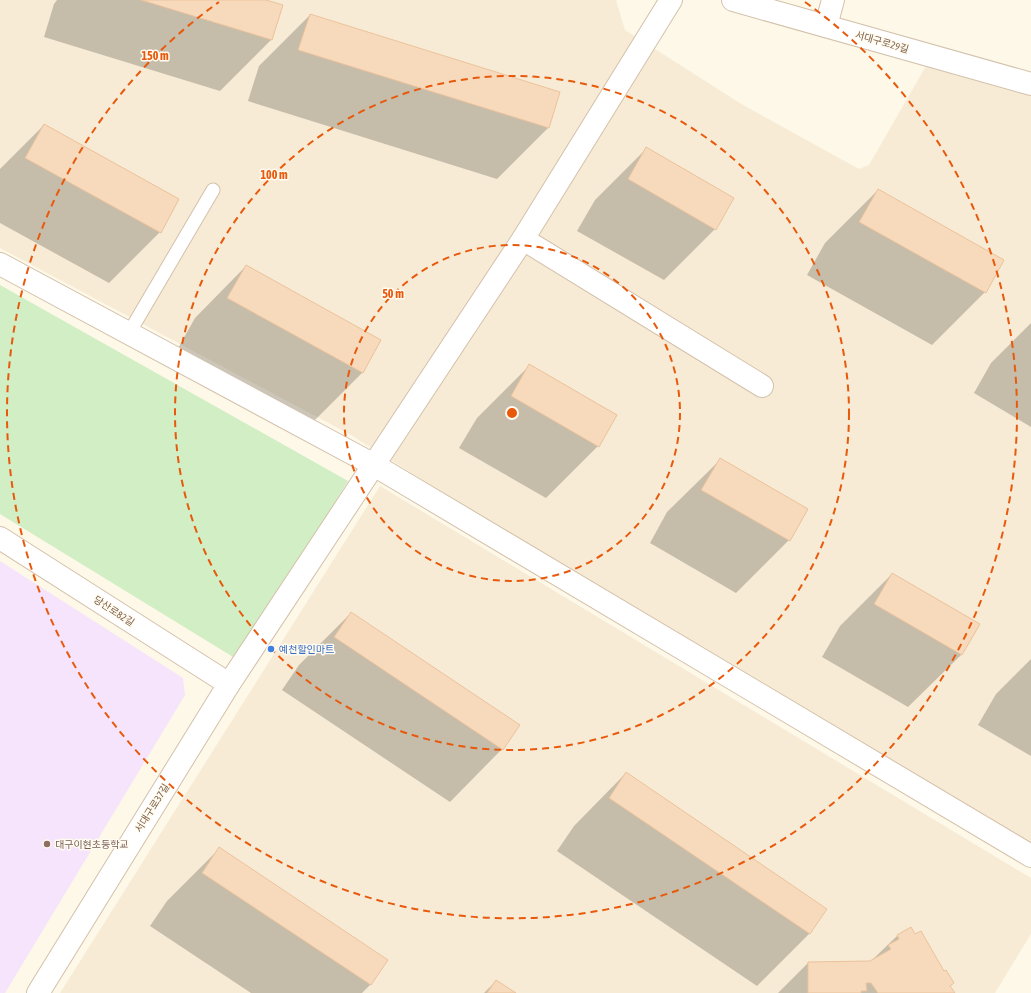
<svg xmlns="http://www.w3.org/2000/svg" width="1031" height="993" font-family="'Asap Condensed','Noto Sans KR',sans-serif">
  <rect width="100%" height="100%" fill="#fef8e8"/>
  <!-- residential -->
  <g fill="#f7ebd5">
    <path d="M0,0H616L625,30L743,105L859,169L869,165L926,66L1031,96V858L349,434L0,248Z"/>
    <path d="M380,486L1031,878V934L995,993H60Z"/>
  </g>
  <!-- education -->
  <path fill="#f5e4fb" d="M0,561L183,678L185,695L5,993H0Z"/>
  <!-- green -->
  <path fill="#d1eec4" d="M0,285L348,481L238,660L0,514Z"/>
  <!-- shadow -->
  <g fill="#0003">
    <path d="M57,0H263L272,39L220,91L44,37L54,4Z"/>
    <path d="M310,15L559,93L548,128L497,179L248,101L259,66Z"/>
    <path d="M44,125L160,232L109,283L0,223V169Z"/>
    <path d="M646,149L715,229L664,280L577,231L595,200Z"/>
    <path d="M878,190L985,292L932,345L807,275L825,243Z"/>
    <path d="M246,266L380,341L362,373L311,424L177,350L195,318Z"/>
    <path d="M1031,323V427L974,393L991,363Z"/>
    <path d="M529,366L598,446L546,498L459,448L477,418Z"/>
    <path d="M720,460L806,510L789,540L736,593L650,543L667,512Z"/>
    <path d="M892,574L978,624L961,655L908,707L822,657L840,626Z"/>
    <path d="M351,613L502,749L450,802L282,690L299,665Z"/>
    <path d="M1031,659V756L978,725L996,694Z"/>
    <path d="M626,773L826,909L809,934L757,986L557,851L574,826Z"/>
    <path d="M219,849L386,960L370,985L362,993H251L150,926L167,901Z"/>
    <path d="M910,928L953,983L950,987L954,993H778L808,963L870,962L897,936Z"/>
    <path d="M496,981L514,993H484Z"/>
  </g>
  <!-- building -->
  <g fill="#f7dabc" stroke="#ebc29b">
    <path d="M141,0H266L283,5L272,40Z"/>
    <path d="M310,14L560,92L549,128L298,50Z"/>
    <path d="M44,124L179,199L161,233L25,158Z"/>
    <path d="M646,147L734,198L716,230L628,179Z"/>
    <path d="M878,189L1004,260L986,293L859,222Z"/>
    <path d="M246,265L381,340L363,373L227,298Z"/>
    <path d="M529,364L617,415L599,447L511,396Z"/>
    <path d="M720,458L808,509L790,541L701,490Z"/>
    <path d="M892,573L980,624L962,655L874,604Z"/>
    <path d="M351,612L520,725L503,750L334,637Z"/>
    <path d="M626,772L827,909L810,934L609,798Z"/>
    <path d="M219,847L388,960L371,985L202,873Z"/>
    <path d="M911,927L915,934L921,931L944,971L946,970L954,983L950,986L955,993H878L871,983H866L867,991H861V993H808V962L870,961L891,949L888,945L899,939L897,935Z"/>
    <path d="M496,980L516,993H487Z"/>
  </g>
  <g fill="none" stroke-linecap="round" stroke-linejoin="round">
    <defs>
      <path id="service" d="M129,333L213,190"/>
      <g id="minor">
        <path d="M733,0L1031,84"/>
        <path d="M826,26L833,0"/>
        <path d="M523,239L762,386"/>
        <path d="M0,264L374,465L1031,856"/>
        <path d="M0,538L229,684"/>
        <path d="M38,993L229,684L523,239L671,0"/>
      </g>
    </defs>
    <!-- service casing -->
    <use href="#service" stroke="#d3c1ab" stroke-width="15"/>
    <!-- minor casing -->
    <use href="#minor" stroke="#d3c1ab" stroke-width="24"/>
    <!-- service -->
    <use href="#service" stroke="#fff" stroke-width="13"/>
    <!-- minor -->
    <use href="#minor" stroke="#fff" stroke-width="22"/>
  </g>
  <!-- distance rings -->
  <g fill="none" stroke="#e8590c" stroke-width="2" stroke-dasharray="7 5">
    <circle cx="512" cy="413" r="168"/>
    <circle cx="512" cy="413" r="337"/>
    <path d="M805 2A505 505 0 1 1 219 2"/>
  </g>
  <!-- markers -->
  <circle fill="#3f7fe0" stroke="#fffbf0" stroke-width="1.5" cx="271" cy="649" r="4"/>
  <circle fill="#8d6e63" stroke="#fffbf0" stroke-width="1.5" cx="47" cy="844" r="4"/>
  <g text-anchor="middle" dominant-baseline="central" stroke-width="3" stroke-linejoin="round" paint-order="stroke">
    <!-- street labels -->
    <g font-size="10" fill="#7c6048" stroke="#fffbf0">
      <text transform="translate(882 42) rotate(16)">서대구로29길</text>
      <text transform="translate(114 611) rotate(33)">당산로82길</text>
      <text transform="translate(152 808) rotate(-58)">서대구로37길</text>
    </g>
    <!-- shop labels -->
    <g font-size="10" fill="#366cbe" stroke="#fffbf0" text-anchor="start">
      <text x="279" y="649">예천할인마트</text>
    </g>
    <!-- education labels -->
    <g font-size="10" fill="#785e54" stroke="#fffbf0" text-anchor="start">
      <text x="55" y="844">대구이현초등학교</text>
    </g>
  </g>
  <circle cx="512" cy="413" r="6" fill="#e8590c" stroke="#fffbf0" stroke-width="2"/>
  <g font-size="12" text-anchor="middle" font-weight="bold" fill="#e8590c" stroke="#fffbf0" stroke-width="3" stroke-linejoin="round" paint-order="stroke">
    <text x="155" y="60">150 m</text>
    <text x="274" y="179">100 m</text>
    <text x="393" y="298">50 m</text>
  </g>
</svg>
